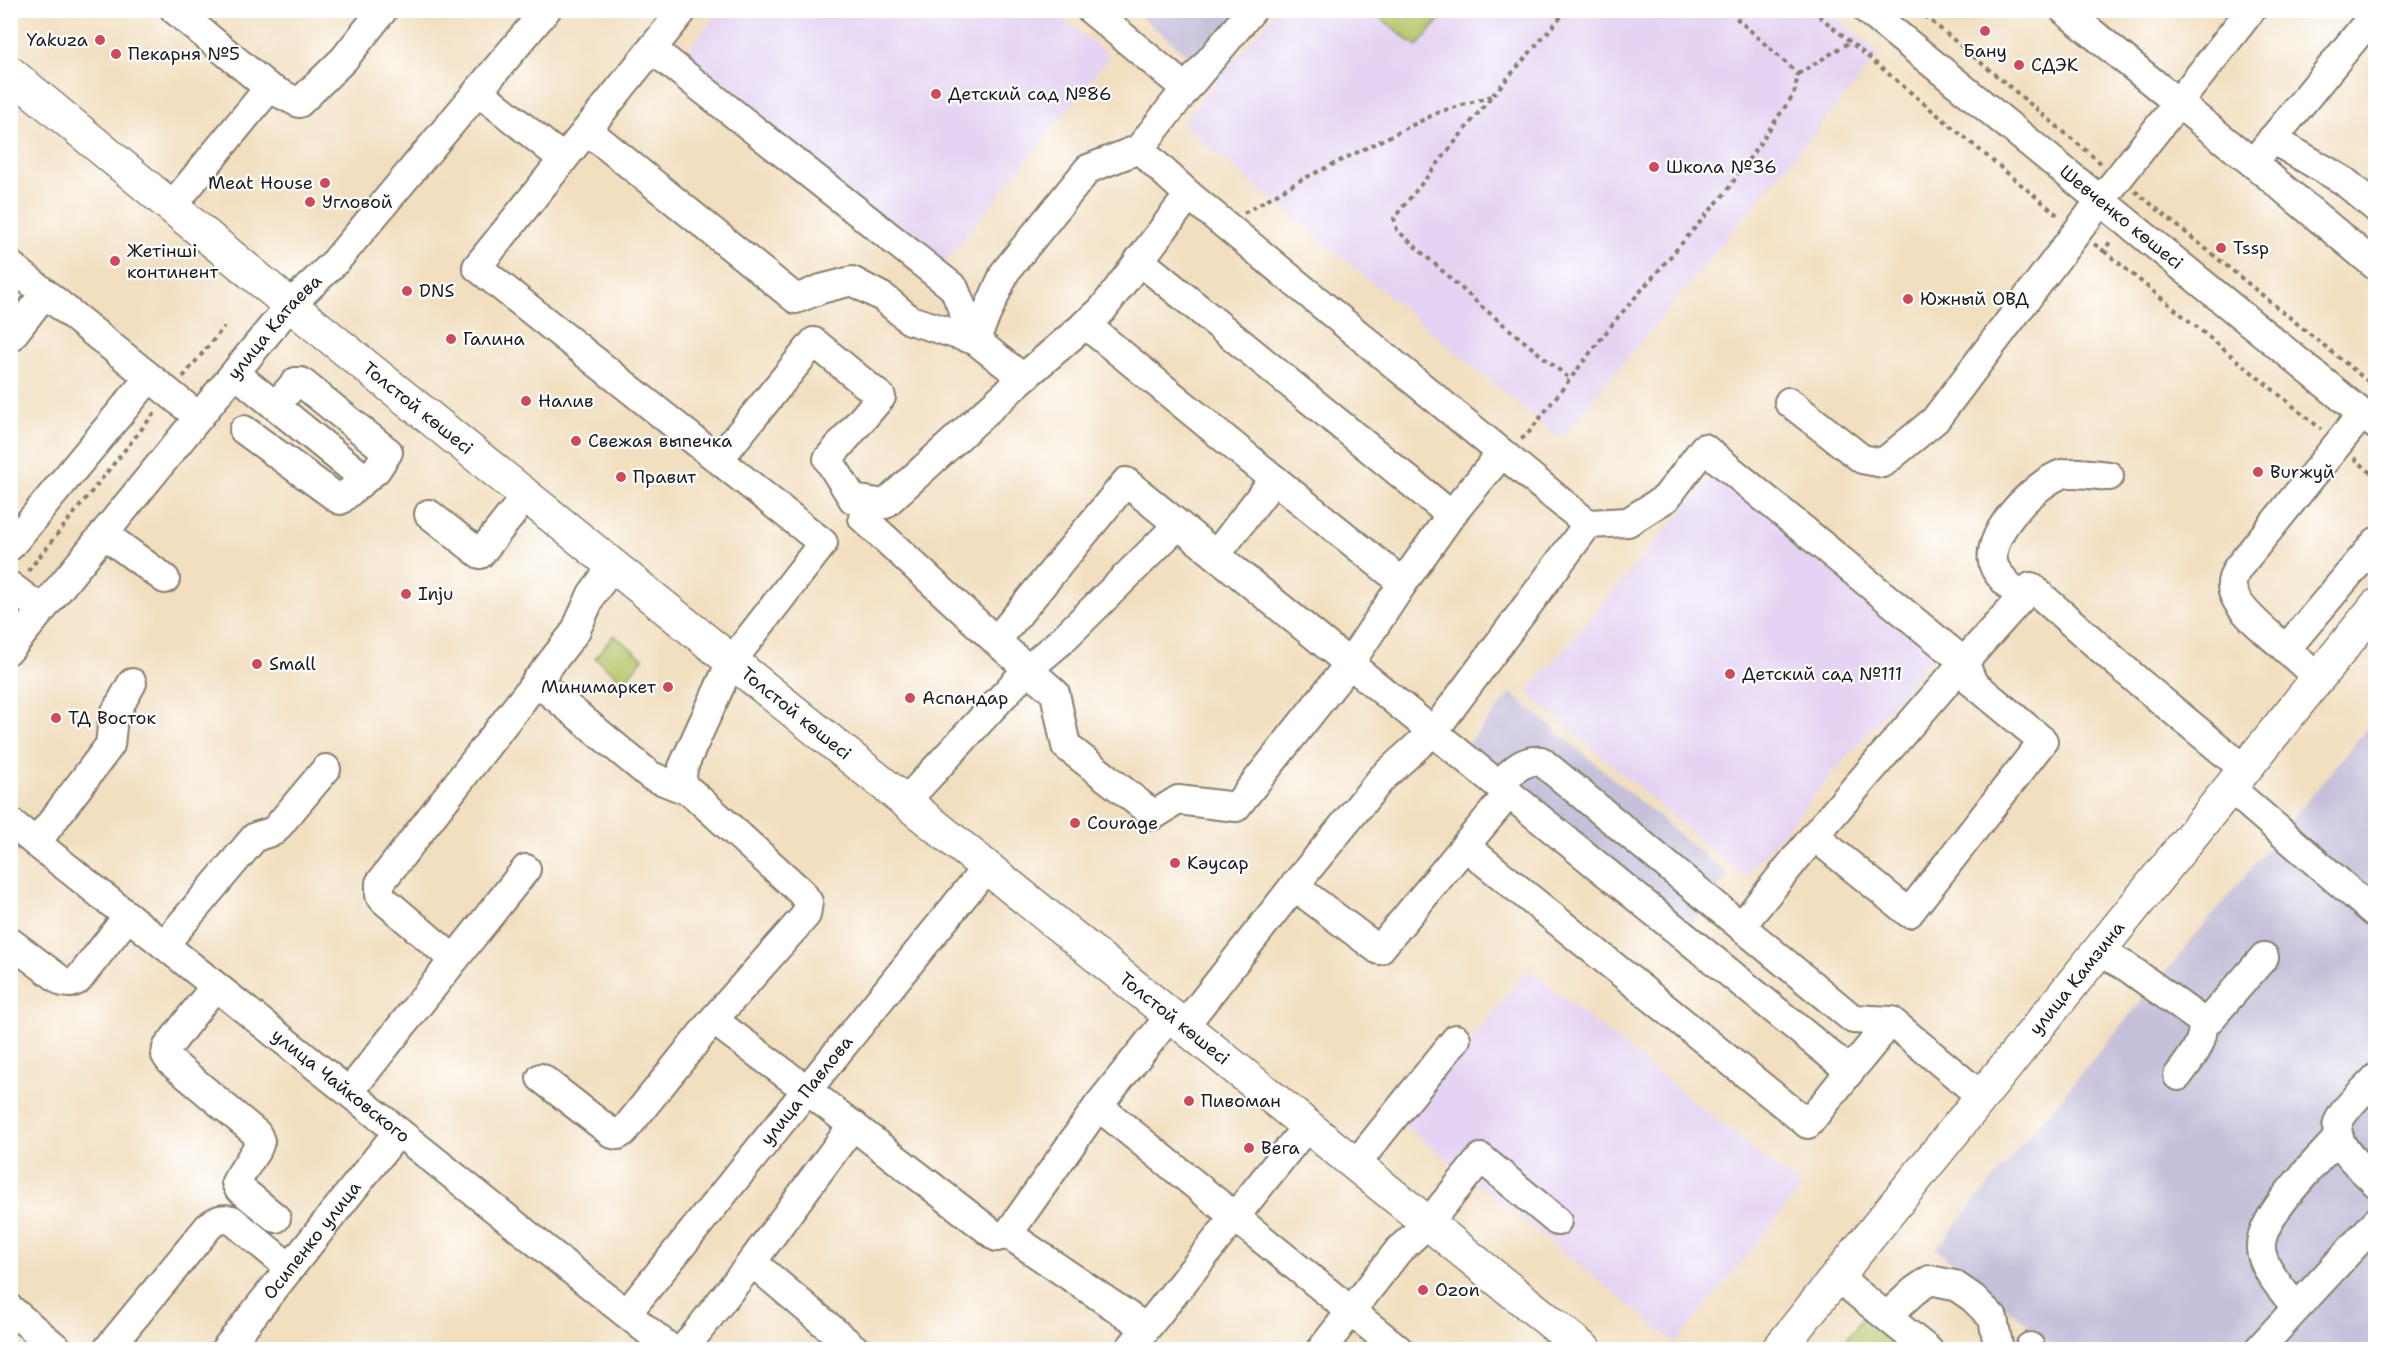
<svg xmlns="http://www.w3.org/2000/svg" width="2386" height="1360" font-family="'Shantell Sans',sans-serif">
  <rect width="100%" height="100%" fill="#fff"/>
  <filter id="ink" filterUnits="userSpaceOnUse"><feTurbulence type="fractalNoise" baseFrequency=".0167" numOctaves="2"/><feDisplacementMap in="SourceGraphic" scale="12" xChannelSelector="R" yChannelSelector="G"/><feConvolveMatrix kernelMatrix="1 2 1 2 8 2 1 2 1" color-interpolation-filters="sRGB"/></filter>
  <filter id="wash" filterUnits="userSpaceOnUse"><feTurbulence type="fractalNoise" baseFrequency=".008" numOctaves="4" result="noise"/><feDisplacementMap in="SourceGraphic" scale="24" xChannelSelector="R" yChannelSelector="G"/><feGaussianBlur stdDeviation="1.35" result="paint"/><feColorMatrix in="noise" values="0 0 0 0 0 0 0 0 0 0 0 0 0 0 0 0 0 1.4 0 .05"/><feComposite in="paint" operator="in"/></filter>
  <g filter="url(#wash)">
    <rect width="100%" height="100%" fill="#f2dfc0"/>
    <!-- built -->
    <g fill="#e4d3f2">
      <path d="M720,10L1053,11L1110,56L937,272L678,64Z"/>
      <path d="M1276,11H1828L1880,54L1560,439L1181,124Z"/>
      <path d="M1717,471L1933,656L1744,878L1527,692Z"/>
      <path d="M1528,969L1801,1188L1676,1343L1403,1124Z"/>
    </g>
    <!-- industrial -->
    <g fill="#c6c0da">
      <path d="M1134,11H1252L1203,68Z"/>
      <path d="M1511,693L1728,875L1685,932L1464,749Z"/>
      <path d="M2375,719V1349H2057L1936,1249Z"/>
    </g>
    <!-- green -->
    <g fill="#b4c467" stroke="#687042" stroke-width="1.5">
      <path d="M1372,11H1446L1417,47Z"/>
      <path d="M614,635L643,658L624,682L595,658Z"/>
      <path d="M1864,1317L1905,1349L1838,1350Z"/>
    </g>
  </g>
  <g filter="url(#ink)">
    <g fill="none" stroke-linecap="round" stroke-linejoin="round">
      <defs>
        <g id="minor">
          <path d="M1091,10L1186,89L1252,10"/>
          <path id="s1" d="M1867,10L2376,425"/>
          <path d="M2251,10L2178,103L2253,163L2376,266"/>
          <path d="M652,49L954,288L975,340"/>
          <path d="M269,88L299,103L344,59L383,10"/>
          <path d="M1186,89L1139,149L1088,169L1005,272L975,340L1023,378L1102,310L1189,195L1588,524L1628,522L1666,498L1704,448L1964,662L2031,587L2139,682L2244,769"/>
          <path d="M478,91L563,159"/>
          <path d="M587,130L796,299L821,289L852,281L884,298L910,320L975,340"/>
          <path d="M2272,139L2344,181L2376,208"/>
          <path d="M1139,149L1189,195"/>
          <path d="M2253,163L2376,12"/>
          <path d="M172,206L269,88L175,10"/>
          <path d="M1139,260L1451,515L1502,453"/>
          <path d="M10,265L199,417"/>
          <path d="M1085,324L1274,479"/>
          <path d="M10,338L45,293"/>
          <path d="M235,373L365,479L376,470L388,452L301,382H296L275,406"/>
          <path d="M1789,402L1862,459L1883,463L1935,420L2101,200L2178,103L2064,10"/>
          <path d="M244,430L340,500L365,479"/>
          <path d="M719,459L814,342L881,397L828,459L853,499L885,504L1023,378"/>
          <path d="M429,514L480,554L526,496"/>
          <path d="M863,518L996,641L1126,482L1850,1071L1891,1021L1981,1096"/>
          <path d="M104,534L165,579"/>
          <path d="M10,546L149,378"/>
          <path d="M1403,583L1451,515"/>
          <path d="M10,586L42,610"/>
          <path d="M2021,598C2013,589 2002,580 1996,570C1978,540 2035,483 2062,474C2072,471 2097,475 2109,476"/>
          <path d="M996,641L1055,693L1066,746L1154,815L1178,800L1236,807L1350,663L1403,583L1274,479L1216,555"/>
          <path id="s2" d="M10,649L290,305L335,262L546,10"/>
          <path d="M2286,649C2270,634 2230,606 2232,583C2232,579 2235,573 2237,569L2362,414"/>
          <path d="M2318,678L2286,649L2376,542"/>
          <path d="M536,681L651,776L691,792L801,892L808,902L806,915L713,1020L623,1132L618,1135L613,1134L541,1078"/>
          <path d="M1498,785C1512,772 1522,759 1541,761L1853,1019L1891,1021"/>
          <path d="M681,787L683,767L731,662L823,543L477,267L683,10"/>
          <path d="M2229,787L2376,914"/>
          <path d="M1509,793L1465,846L1808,1124L1850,1071"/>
          <path d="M905,802L1028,669L1060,642L1178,525"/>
          <path id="s3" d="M10,822L672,1350"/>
          <path d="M36,843L110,745L113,717L132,683"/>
          <path d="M1294,886L1382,778L1434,731L1588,524"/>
          <path d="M1741,926L1814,836L1909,913L2043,741L1973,683L1964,662L1814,836"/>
          <path d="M10,942L63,982L71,983L78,980L128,916"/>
          <path d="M164,945L255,837L274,831L326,769"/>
          <path d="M2098,951L2127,967L2203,1022L2210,1019L2264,957"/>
          <path d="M453,959L384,900L380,895V883L575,632L592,594L613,566"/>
          <path d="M215,986L167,1048L166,1055L171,1062L257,1134L260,1141L258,1147L236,1182L238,1187L276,1218"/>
          <path d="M713,1020L807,1090L997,1237L1008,1234L1098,1106L1170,1016"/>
          <path d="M1184,1026L1294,886L1379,950L1465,846"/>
          <path d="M2178,1076C2191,1058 2204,1044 2203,1022"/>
          <path d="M2376,1078C2365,1090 2349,1103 2341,1117C2326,1140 2361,1168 2376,1183"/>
          <path d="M350,1091L526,869"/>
          <path d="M1098,1106L1399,1350"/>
          <path d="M1355,1165L1456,1039"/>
          <path d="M1008,1234L1146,1328"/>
          <path d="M752,1262L856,1350"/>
          <path d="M1836,1276L1928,1350"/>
          <path d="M2296,1308C2284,1291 2263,1270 2261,1249C2258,1218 2318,1160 2339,1137"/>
          <path d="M10,1309L59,1350"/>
          <path id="s4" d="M627,1313L986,868"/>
          <path d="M1887,1316L1914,1291L1930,1280L1954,1285L1973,1298L1993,1318L1999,1350"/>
          <path d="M107,1350L209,1226C217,1220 222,1218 232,1220L290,1268"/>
          <path id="s5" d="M225,1350L398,1132"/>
          <path d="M683,1350L752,1262L853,1125"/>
          <path d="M1129,1350L1307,1126"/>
          <path d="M1321,1350L1398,1251L1428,1223L1481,1158L1557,1221"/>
          <path d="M2029,1350L2030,1347"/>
          <path d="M2258,1350L2376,1222"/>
        </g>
        <g id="major">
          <path id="s6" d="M10,73L290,305L1585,1350"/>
          <path id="s7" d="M1778,1350L2376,606"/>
        </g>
      </defs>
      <!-- minor casing -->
      <use href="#minor" stroke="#877e6e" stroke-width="32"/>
      <!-- major casing -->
      <use href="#major" stroke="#877e6e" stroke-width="36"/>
      <!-- path -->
      <g stroke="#877e6e" stroke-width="4" stroke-dasharray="4.5 4.5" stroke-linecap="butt">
        <path d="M1567,10L1492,96L1394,218L1397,230L1481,306L1570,379"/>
        <path d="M1727,10L1733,15"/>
        <path d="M1812,10L2060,217"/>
        <path d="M1918,10L2102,164"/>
        <path d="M1798,74L1850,42"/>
        <path d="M2135,191L2376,388"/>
        <path d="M1244,213L1297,182L1439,112L1492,96"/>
        <path d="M2094,244L2104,251L2112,239"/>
        <path d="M2104,251L2321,429"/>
        <path d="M183,377L224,327"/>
        <path d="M1521,439L1526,436L1614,322L1726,192L1794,94L1798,74L1733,15L1736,10"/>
        <path d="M2354,458L2376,477"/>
        <path d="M28,571L156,411"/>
      </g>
      <!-- minor -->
      <use href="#minor" stroke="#fff" stroke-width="28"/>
      <!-- major -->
      <use href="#major" stroke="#fff" stroke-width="33"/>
    </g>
  </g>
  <!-- markers -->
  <g fill="#d1495b" stroke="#fff" stroke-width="2">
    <circle cx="1985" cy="31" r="6"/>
    <circle cx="100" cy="40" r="6"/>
    <circle cx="116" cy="54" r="6"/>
    <circle cx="2019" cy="65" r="6"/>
    <circle cx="936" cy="94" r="6"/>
    <circle cx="1654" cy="167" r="6"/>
    <circle cx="325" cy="183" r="6"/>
    <circle cx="310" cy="202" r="6"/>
    <circle cx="2221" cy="248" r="6"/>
    <circle cx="115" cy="261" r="6"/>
    <circle cx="407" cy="291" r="6"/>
    <circle cx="1908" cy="299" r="6"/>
    <circle cx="451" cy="339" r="6"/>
    <circle cx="526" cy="401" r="6"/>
    <circle cx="576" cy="441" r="6"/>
    <circle cx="2258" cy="472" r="6"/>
    <circle cx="621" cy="477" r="6"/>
    <circle cx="406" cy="594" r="6"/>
    <circle cx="257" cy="664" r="6"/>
    <circle cx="1730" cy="674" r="6"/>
    <circle cx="668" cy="687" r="6"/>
    <circle cx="910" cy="698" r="6"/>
    <circle cx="56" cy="718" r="6"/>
    <circle cx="1075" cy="823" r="6"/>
    <circle cx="1175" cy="863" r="6"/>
    <circle cx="1189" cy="1101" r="6"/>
    <circle cx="1249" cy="1148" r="6"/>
    <circle cx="1423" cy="1290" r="6"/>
  </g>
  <g text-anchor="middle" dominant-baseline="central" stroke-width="4.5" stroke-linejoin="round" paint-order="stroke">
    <!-- poi labels -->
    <g font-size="18" fill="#1c1c1c" stroke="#fff" text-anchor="start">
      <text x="88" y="40" text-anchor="end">Yakuza</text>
      <text x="1985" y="51" text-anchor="middle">Бану</text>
      <text x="128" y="54">Пекарня №5</text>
      <text x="2031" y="65">СДЭК</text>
      <text x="948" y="94">Детский сад №86</text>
      <text x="1666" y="167">Школа №36</text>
      <text x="313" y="183" text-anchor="end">Meat House</text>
      <text x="322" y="202">Угловой</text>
      <text x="2233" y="248">Tssp</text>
      <text x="127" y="251">Жетінші<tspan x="127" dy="21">континент</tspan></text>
      <text x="419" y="291">DNS</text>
      <text x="1920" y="299">Южный ОВД</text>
      <text x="463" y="339">Галина</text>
      <text x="538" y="401">Налив</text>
      <text x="588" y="441">Свежая выпечка</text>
      <text x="2270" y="472">Burжуй</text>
      <text x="633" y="477">Правит</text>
      <text x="418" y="594">Inju</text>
      <text x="269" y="664">Small</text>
      <text x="1742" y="674">Детский сад №111</text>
      <text x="656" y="687" text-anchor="end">Минимаркет</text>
      <text x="922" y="698">Аспандар</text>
      <text x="68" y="718">ТД Восток</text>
      <text x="1087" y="823">Courage</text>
      <text x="1187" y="863">Кәусар</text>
      <text x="1201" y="1101">Пивоман</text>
      <text x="1261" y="1148">Вега</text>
      <text x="1435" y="1290">Ozon</text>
    </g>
    <!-- street labels -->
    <g font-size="18" fill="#1c1c1c" stroke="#fff">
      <text stroke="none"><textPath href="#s1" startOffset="328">Шевченко көшесі</textPath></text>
      <text stroke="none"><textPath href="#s2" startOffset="417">улица Катаева</textPath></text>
      <text stroke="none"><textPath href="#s6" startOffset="528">Толстой көшесі</textPath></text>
      <text stroke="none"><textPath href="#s6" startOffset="1014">Толстой көшесі</textPath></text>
      <text stroke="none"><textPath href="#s7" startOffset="477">улица Камзина</textPath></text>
      <text stroke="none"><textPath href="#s6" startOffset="1500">Толстой көшесі</textPath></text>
      <text stroke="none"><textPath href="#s3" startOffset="423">улица Чайковского</textPath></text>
      <text stroke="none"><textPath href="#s4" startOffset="286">улица Павлова</textPath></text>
      <text stroke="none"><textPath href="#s5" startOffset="140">Осипенко улица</textPath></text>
    </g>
  </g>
  <!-- margin -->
  <rect width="2386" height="1360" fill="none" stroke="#fff" stroke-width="36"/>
</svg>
